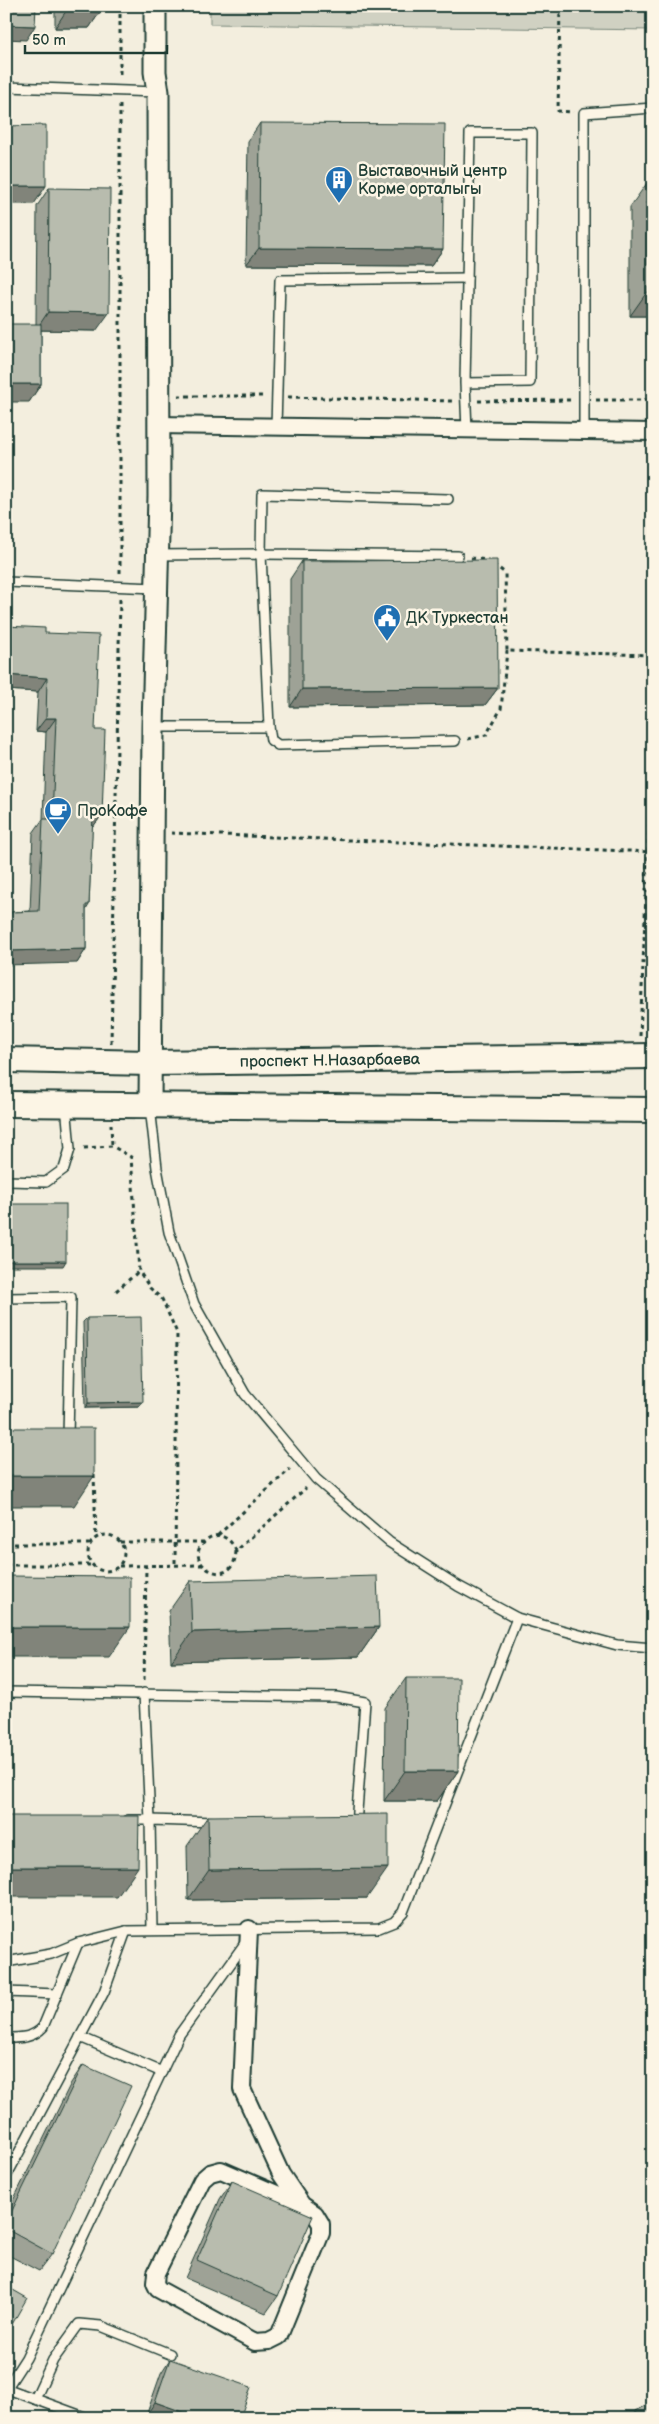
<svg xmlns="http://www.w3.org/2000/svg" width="659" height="2424" font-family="'Balsamiq Sans',sans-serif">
  <rect width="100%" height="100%" fill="#f3eede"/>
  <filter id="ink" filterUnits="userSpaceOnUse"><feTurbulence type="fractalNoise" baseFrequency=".02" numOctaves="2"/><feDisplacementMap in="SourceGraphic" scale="10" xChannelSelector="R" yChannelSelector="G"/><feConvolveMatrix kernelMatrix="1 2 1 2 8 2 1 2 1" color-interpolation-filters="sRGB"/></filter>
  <g filter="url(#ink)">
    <!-- green -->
    <path fill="#d0d1c2" stroke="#78877b" d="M210,6H653V30L210,24Z"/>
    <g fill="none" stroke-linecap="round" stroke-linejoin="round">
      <defs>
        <g id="service">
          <path d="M6,87L158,92"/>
          <path d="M465,383L530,382L532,133H470L465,383L467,430"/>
          <path d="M276,427L280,280L467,278"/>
          <path d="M584,431V113L653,108"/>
          <path d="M448,499L262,494L261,554L458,556"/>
          <path d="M6,582L156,588"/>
          <path d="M153,727H269L261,554L156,555"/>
          <path d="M269,727L271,740L278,745L455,741"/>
          <path d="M150,1107L157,1168L169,1232L194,1304L245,1394L316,1479L389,1542L458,1586L517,1618L617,1645L653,1648"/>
          <path d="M6,1181L46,1182L64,1169L70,1149L66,1105"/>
          <path d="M6,1298L71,1297L68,1437H65"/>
          <path d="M6,1692L336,1697L365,1702L356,1825"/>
          <path d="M128,1820H150L144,1693"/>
          <path d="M152,1930L150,1820L215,1822"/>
          <path d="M6,1962L51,1954L78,1943L126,1931L379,1928L394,1922L403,1912L517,1618"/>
          <path d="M6,1992L57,1994"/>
          <path d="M80,2037L162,2072"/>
          <path d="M6,2038C21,2038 33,2038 43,2027L78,1943"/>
          <path d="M6,2177L104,1992L126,1931"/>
          <path d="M6,2389L26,2358L179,2035L246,1942"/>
          <path d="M8,2389L87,2418"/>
          <path d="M35,2399L53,2360L79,2324L101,2326L170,2354"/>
        </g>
        <g id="minor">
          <path d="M157,425L653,432"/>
          <path d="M249,1929L242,2089L281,2174L302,2205L315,2214L321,2224V2233L279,2336L269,2341L255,2342L158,2289L155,2283L156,2273L202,2180L210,2173L221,2170L302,2205"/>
        </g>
        <path id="tertiary" d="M150,1104L153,727L159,496L158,92L155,72V6"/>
        <g id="secondary">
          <path id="s1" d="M6,1060L150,1063L653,1056"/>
          <path d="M6,1104L653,1110"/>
        </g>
      </defs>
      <!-- service casing -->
      <use href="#service" stroke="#1f3d34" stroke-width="12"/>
      <!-- minor casing -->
      <use href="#minor" stroke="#1f3d34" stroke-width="20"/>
      <!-- tertiary casing -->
      <use href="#tertiary" stroke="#1f3d34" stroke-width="25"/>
      <!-- secondary casing -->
      <use href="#secondary" stroke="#1f3d34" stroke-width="28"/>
      <!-- path -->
      <g stroke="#1f3d34" stroke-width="3" stroke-dasharray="4 4" stroke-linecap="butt">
        <path d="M120,6V78"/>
        <path d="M560,6L558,111L573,112"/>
        <path d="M178,396H265"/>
        <path d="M288,397L452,401"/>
        <path d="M596,400H653"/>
        <path d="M478,401L572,400"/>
        <path d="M471,558L488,560L505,573L507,651L653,655"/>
        <path d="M120,573V104"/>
        <path d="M468,739L486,735L501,709L507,651"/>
        <path d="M171,833L653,852"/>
        <path d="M640,1036L653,727"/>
        <path d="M111,1043L120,599"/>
        <path d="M111,1124L112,1146"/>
        <path d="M84,1148L112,1146L131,1157L139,1271L150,1288L162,1299L177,1333L175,1564"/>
        <path d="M116,1291L139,1271"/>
        <path d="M94,1474L96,1537"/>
        <circle cx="106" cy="1553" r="18"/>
        <path d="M218,1535L290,1469"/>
        <path d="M120,1542H203"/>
        <path d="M6,1544H89"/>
        <path d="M236,1551C231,1538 218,1530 206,1540C178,1562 234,1595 236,1551L306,1488"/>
        <path d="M6,1565H91"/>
        <path d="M119,1566L202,1565"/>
        <path d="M144,1680L146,1567"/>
      </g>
      <!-- service -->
      <use href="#service" stroke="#fcf5e5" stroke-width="9"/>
      <!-- minor -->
      <use href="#minor" stroke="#fcf5e5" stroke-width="16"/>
      <!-- tertiary -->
      <use href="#tertiary" stroke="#fcf5e5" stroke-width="21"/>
      <!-- secondary -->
      <use href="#secondary" stroke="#fcf5e5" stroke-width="24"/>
    </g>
    <!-- wall -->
    <g fill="#9ea296" stroke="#1f3d34">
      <path d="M51,6H100V12L89,28H55V10H51Z"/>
      <path d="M260,123L443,249L431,266L246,265L248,141Z"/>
      <path d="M647,183L653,316H630V207Z"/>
      <path d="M49,188L96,331L41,330V384L29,402L36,324L37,206Z"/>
      <path d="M302,561L498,688L485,705L290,707V579Z"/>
      <path d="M6,626L45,633L95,730L102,815L92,828L89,905L86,910V949L77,963L10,914L11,912L30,911L33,833L43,819L46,732L36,731L38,692L6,690Z"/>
      <path d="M87,1318L143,1402L139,1407L85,1408L83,1322Z"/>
      <path d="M190,1581L379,1627L358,1657L171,1662L169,1611Z"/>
      <path d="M406,1678L458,1771L437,1801H384L385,1708Z"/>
      <path d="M208,1816L367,1898L188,1900L187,1846Z"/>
      <path d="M83,2065L52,2254L39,2271L6,2254V2215L71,2083Z"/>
      <path d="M232,2181L278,2296L266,2313L185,2278L220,2199Z"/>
      <path d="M170,2359L240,2418H150L146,2416L161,2373Z"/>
      <path d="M636,2411L653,2418H631Z"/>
    </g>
    <!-- shaded-wall -->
    <g fill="#81847a" stroke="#1f3d34">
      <path d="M53,6H58L55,10H51Z"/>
      <path d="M66,11L100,12L89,28H55Z"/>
      <path d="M6,25L35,26L26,40L6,39Z"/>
      <path d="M6,186H46L34,204H6Z"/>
      <path d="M259,248L443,249L431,266L246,265Z"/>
      <path d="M647,292H653V316H630Z"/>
      <path d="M48,312L109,313L96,331L36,330Z"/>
      <path d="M6,384H41L29,402H6Z"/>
      <path d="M6,675L47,678L38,692L6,690Z"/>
      <path d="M498,688L485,705L290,707L302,689Z"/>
      <path d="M46,718H56L46,732L36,731Z"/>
      <path d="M93,814L102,815L92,828Z"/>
      <path d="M86,949L77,963L6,965V951Z"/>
      <path d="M6,1261H66L63,1266H6Z"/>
      <path d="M143,1402L139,1407L85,1408L88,1403Z"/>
      <path d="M6,1476H94L74,1506H6Z"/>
      <path d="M6,1627H130L109,1657H6Z"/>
      <path d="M379,1627L358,1657L171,1662L192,1632Z"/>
      <path d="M405,1771H458L437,1801H384Z"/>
      <path d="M6,1867H138L117,1897H6Z"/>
      <path d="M388,1868L367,1898L188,1900L209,1870Z"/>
      <path d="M155,2402L200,2418H150L146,2416Z"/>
    </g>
    <!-- building -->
    <g fill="#b8bcae" stroke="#1f3d34">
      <path d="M6,6H36L35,26L6,25Z"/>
      <path d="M66,6H100V12L66,11Z"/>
      <path d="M260,123L445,124L443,249L259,248Z"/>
      <path d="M46,125V186H6V126Z"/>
      <rect x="647" y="183" width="6" height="109"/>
      <path d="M49,188L110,189L109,313L48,312Z"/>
      <rect x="6" y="324" width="35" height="60"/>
      <path d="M497,560L498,688L302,689V561Z"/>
      <path d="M6,626L45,628V633L99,635L95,730H105L102,815L93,814L89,905H86V949L6,951V914H11V912L39,911L43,819H52L56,718H46L47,678L6,675Z"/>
      <rect x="6" y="1204" width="60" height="57"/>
      <path d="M141,1317L143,1402L88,1403L87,1318Z"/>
      <rect x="6" y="1428" width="88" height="48"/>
      <path d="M6,1576L130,1577V1627H6Z"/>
      <path d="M377,1576L379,1627L192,1632L190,1581Z"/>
      <path d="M406,1678H459L458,1771H405Z"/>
      <path d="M388,1814V1868L209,1870L208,1816Z"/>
      <path d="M6,1816H139L138,1867H6Z"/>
      <path d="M83,2065L131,2086L52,2254L6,2229V2223Z"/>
      <path d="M232,2181L313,2216L278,2296L197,2260Z"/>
      <path d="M6,2286L27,2298L6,2335Z"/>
      <path d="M170,2359L251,2387L240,2418H200L155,2402Z"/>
      <path d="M653,2402V2418H639L636,2411Z"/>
    </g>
  </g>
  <!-- icons -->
  <defs>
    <symbol id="building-pin" viewBox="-11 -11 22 30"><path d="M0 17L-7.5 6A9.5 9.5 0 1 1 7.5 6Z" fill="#1f6fb2" stroke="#fcf5e5"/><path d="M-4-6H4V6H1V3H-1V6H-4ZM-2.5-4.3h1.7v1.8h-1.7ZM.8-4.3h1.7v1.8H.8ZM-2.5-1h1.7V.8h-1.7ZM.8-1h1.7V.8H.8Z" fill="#fff"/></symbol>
    <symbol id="civic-pin" viewBox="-11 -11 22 30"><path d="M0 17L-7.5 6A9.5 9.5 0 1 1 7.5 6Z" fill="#1f6fb2" stroke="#fcf5e5"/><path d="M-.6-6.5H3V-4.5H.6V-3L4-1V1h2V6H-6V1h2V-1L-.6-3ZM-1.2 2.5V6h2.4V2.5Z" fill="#fff"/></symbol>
    <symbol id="cafe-pin" viewBox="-11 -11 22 30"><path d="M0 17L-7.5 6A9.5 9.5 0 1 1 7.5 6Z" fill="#1f6fb2" stroke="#fcf5e5"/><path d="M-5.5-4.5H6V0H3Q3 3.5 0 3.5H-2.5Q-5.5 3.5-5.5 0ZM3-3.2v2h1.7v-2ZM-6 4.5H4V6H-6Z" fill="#fff"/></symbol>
  </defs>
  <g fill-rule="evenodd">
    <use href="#building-pin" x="323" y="164" width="32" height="43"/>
    <use href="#civic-pin" x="371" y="602" width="32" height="43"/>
    <use href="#cafe-pin" x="42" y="795" width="32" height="43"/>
  </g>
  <g text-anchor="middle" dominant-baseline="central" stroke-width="5" stroke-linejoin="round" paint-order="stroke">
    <!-- poi labels -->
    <g font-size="16" fill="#1f3d34" stroke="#fcf5e5" text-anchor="start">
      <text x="358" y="171">Выставочный центр<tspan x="358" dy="18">Корме орталыгы</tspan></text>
      <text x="406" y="618">ДК Туркестан</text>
      <text x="77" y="811">ПроКофе</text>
    </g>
    <!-- street labels -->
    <g font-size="16" fill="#1f3d34" stroke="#fcf5e5">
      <text stroke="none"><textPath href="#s1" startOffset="324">проспект Н.Назарбаева</textPath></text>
    </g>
  </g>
  <!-- margin -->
  <rect width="659" height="2424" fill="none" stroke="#fcf5e5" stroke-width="25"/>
  <rect x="12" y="12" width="634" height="2399" fill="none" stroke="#1f3d34" stroke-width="2" filter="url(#ink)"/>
  <!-- scale -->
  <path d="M25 45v8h142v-8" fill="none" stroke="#1f3d34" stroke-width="2.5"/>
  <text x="32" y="45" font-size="15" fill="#1f3d34" stroke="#fcf5e5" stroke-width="4" paint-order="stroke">50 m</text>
</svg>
